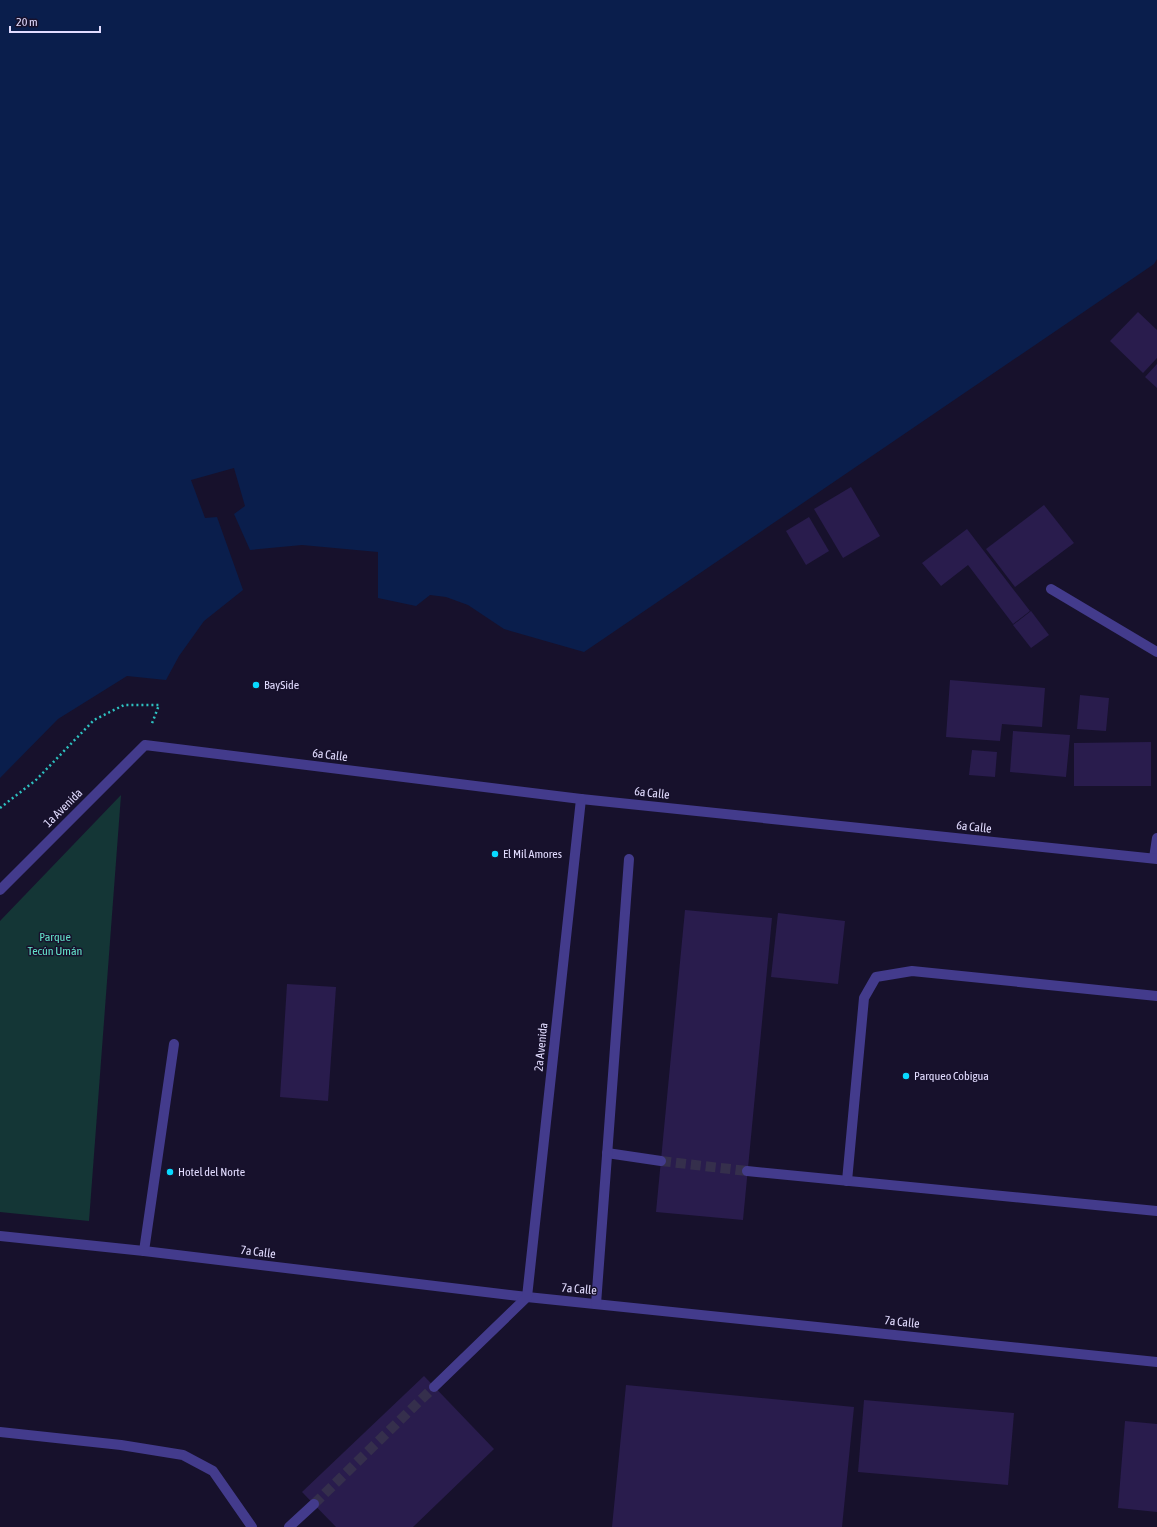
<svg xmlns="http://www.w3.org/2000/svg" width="1157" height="1527" font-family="'Asap Condensed',sans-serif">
  <rect width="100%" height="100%" fill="#17112c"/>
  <!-- green -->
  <path fill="#143636" d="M121,795L89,1221L0,1212V921Z"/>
  <!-- water -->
  <path fill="#0a1e4c" d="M0,0H1157V259L1154,264L584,652L504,629L468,605L446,597L430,595L416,606L378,598V552L302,545L250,550L234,514L245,506L234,468L191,480L205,518L217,517L243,590L204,621L179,656L166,680L127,676L58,719L0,778Z"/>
  <!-- building -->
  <g fill="#291c4d">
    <path d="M1138,312L1157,330V358L1143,373L1110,341Z"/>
    <path d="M1157,364V388L1145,377Z"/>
    <path d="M851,487L880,536L843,558L814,509Z"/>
    <path d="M1044,505L1074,543L1015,587L986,549Z"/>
    <path d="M809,517L829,551L806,565L786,531Z"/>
    <path d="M967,529L1030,611L1013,624L968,565L941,586L922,563Z"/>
    <path d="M1031,611L1049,635L1031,648L1013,625Z"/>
    <path d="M950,680L1045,688L1042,727L1002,724L1000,741L946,737Z"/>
    <path d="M1080,695L1109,698L1106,731L1077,729Z"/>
    <path d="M1013,731L1070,735L1066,777L1010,772Z"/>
    <path d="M1151,742V786H1074V743Z"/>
    <path d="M972,750L997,752L995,777L969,775Z"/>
    <path d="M685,910L772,918L743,1220L656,1212Z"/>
    <path d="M778,913L845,921L838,984L771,977Z"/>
    <path d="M287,984L336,987L328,1101L280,1097Z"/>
    <path d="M424,1376L494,1449L413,1527H336L302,1492Z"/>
    <path d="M626,1385L854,1407L842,1527H612Z"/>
    <path d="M864,1400L1014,1413L1008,1485L858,1472Z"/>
    <path d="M1125,1421L1157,1424V1512L1118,1508Z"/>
  </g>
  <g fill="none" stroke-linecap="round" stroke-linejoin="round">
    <!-- minor-tunnel -->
    <g stroke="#352f4c" stroke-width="10" stroke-dasharray="10 5" stroke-linecap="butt">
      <path d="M661,1161L747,1171"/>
      <path d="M314,1504L434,1387"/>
    </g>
    <!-- path -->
    <path stroke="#2ec1c0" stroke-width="2.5" stroke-dasharray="2 3" stroke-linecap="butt" d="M0,808L36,780L94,720L124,705H159L151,726"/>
    <!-- minor -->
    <g stroke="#433b8c" stroke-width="10">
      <path d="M1051,589L1157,652"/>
      <path d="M1154,858L1157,838"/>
      <path d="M0,890L145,745L581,799L1157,859"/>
      <path d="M607,1153L661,1161"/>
      <path d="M747,1171L1157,1211"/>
      <path d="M847,1181L864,998L876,977L912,971L1157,996"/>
      <path d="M0,1236L144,1251L527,1297L1157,1362"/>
      <path d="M144,1251L174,1044"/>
      <path d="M596,1304L629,859"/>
      <path d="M434,1387L527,1297L581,799"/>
      <path d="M0,1432L121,1445L183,1455L213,1471L252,1527"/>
      <path d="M289,1527L314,1504"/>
    </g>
  </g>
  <!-- markers -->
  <g fill="#08d9ff" stroke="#17112c" stroke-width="1.5">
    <circle cx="256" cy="685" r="4"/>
    <circle cx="495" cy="854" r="4"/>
    <circle cx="906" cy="1076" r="4"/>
    <circle cx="170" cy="1172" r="4"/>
  </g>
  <g text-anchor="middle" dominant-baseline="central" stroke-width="3" stroke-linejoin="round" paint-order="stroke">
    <!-- poi labels -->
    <g font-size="12" fill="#e2dcff" stroke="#17112c" text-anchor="start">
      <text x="264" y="685">BaySide</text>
      <text x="503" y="854">El Mil Amores</text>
      <text x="914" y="1076">Parqueo Cobigua</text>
      <text x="178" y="1172">Hotel del Norte</text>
    </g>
    <!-- street labels -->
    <g font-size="12" fill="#e2dcff" stroke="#17112c">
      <text transform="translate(330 755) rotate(7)">6a Calle</text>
      <text transform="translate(652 793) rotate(6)">6a Calle</text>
      <text transform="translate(63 808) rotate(-45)">1a Avenida</text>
      <text transform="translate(974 827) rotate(6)">6a Calle</text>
      <text transform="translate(541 1047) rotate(-84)">2a Avenida</text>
      <text transform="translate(258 1252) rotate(7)">7a Calle</text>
      <text transform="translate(579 1289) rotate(5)">7a Calle</text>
      <text transform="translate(902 1322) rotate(6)">7a Calle</text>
    </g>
    <!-- park labels -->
    <g font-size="12" fill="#64e3ca" stroke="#17112c">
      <text x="55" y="937">Parque<tspan x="55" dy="14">Tecún Umán</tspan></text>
    </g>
  </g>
  <!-- scale -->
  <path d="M10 26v6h90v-6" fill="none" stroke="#e2dcff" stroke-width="2"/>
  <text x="16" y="26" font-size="12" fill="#e2dcff" stroke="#17112c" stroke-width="3" paint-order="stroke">20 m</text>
</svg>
